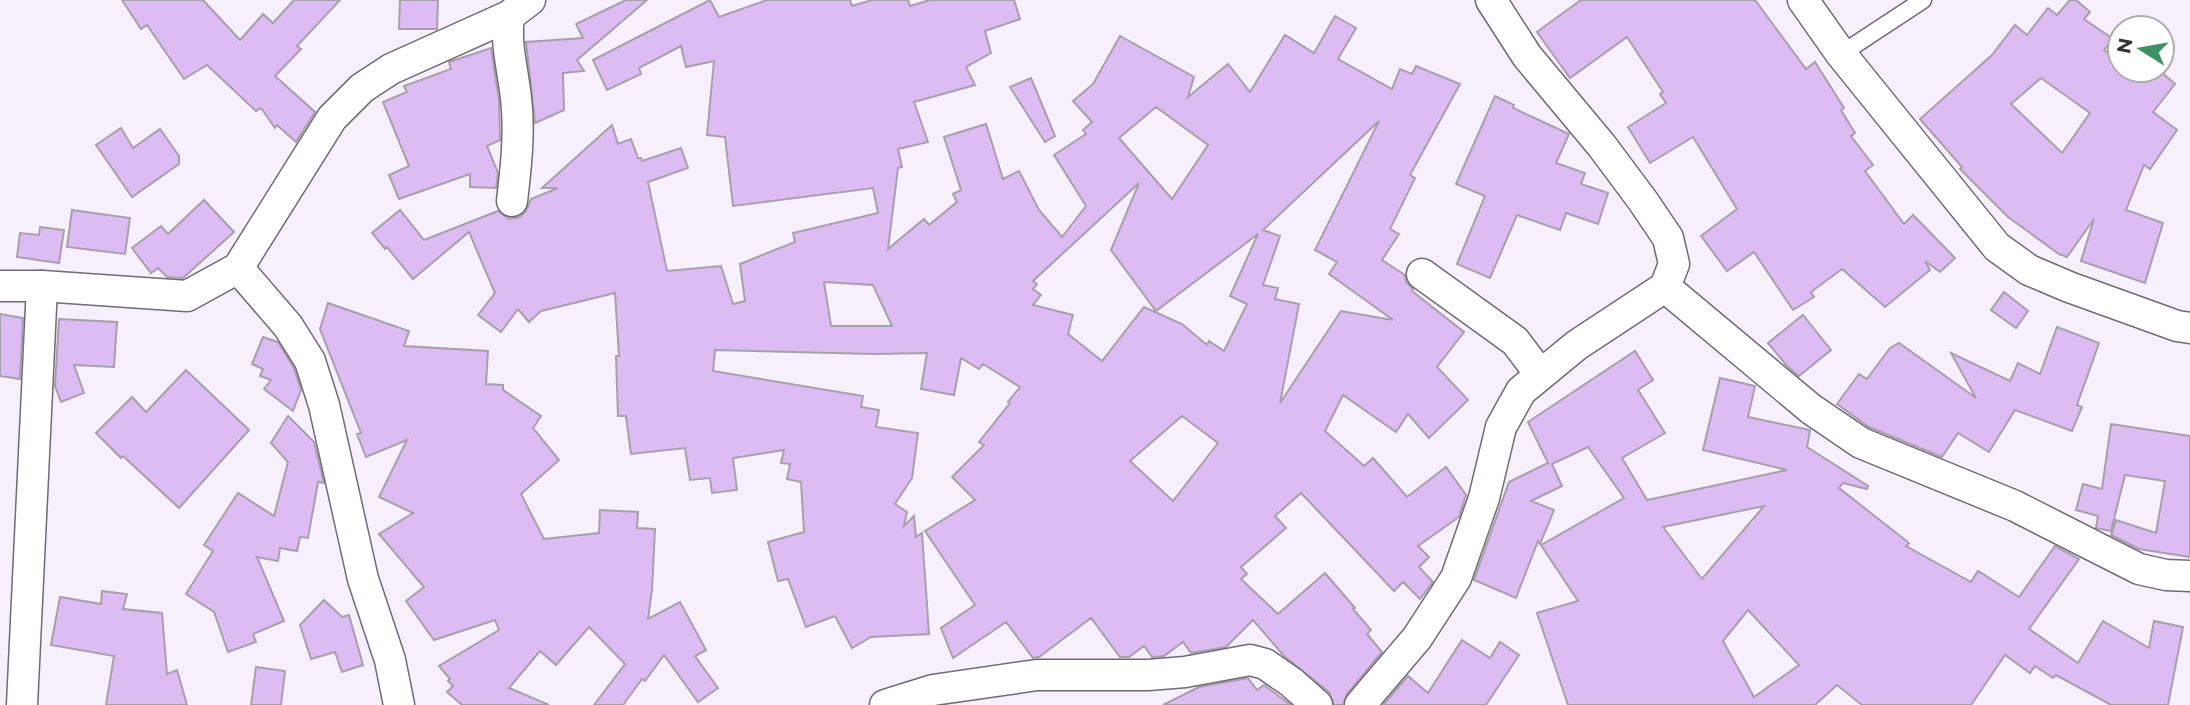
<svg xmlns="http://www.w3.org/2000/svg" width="2190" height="705" font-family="Montserrat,sans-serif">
  <rect width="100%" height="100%" fill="#f7effc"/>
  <!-- building -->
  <g fill="#ddbcf3" stroke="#a7a0ac" stroke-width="2" fill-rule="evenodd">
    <path d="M122,0H203L240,40L263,14L273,23L294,0H340L297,46L301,49L275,76L315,112L296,142L277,125L275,128L261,108L256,111L207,65L184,79L147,25L141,29Z"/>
    <path d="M400,0H438L437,29H399Z"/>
    <path d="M626,0H647L577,60L584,71L563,73L564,110L535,123L526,42L583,38L576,24Z"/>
    <path d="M710,0L719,17L767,0H850L852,6L872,0H908L910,6L930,0H1014L1020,19L985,31L991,53L966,67L975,85L914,102L928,142L898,149L902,167L898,168L888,249L924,219L929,225L957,202L953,194L961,190L944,137L986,124L1003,179L1019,171L1039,210L1062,237L1086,206L1054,155L1086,134L1083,130L1092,122L1073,101L1093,84L1120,36L1194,77L1188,97L1228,64L1250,92L1285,35L1314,53L1335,16L1356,28L1338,59L1392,89L1400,69L1412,74L1416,66L1460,84L1410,175L1415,178L1390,229L1399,234L1382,260L1405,275L1406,282L1413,289L1412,291L1464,332L1437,367L1468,400L1429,438L1408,414L1396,432L1343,395L1325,431L1364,466L1373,458L1407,497L1446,467L1466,495L1459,517L1418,546L1429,557L1419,567L1433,582L1420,599L1403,582L1394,591L1301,493L1275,516L1286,528L1241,567L1247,574L1241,579L1278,614L1325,573L1355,608L1353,609L1371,630L1367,634L1382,652L1347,694L1343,705H1334L1329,692L1284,656L1253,620L1226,647L1191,653L1183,642L1164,656L1152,657L1144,646L1129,657H1120L1091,618L1039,657L1033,658L1006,622L953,658L941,628L975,605L925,531L975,500L952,477L984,445L979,442L1010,403L1008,402L1020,387L983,364L979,369L961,358L954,395L921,389L927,353L875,354L715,350L713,371L863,396L861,407L879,410L876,427L918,433L912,478L895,504L907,512L904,526L914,516L916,537L922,533L929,634L871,637L852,648L835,616L806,627L788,579L778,581L768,542L804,532L801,482L787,479L790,464L781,463L784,450L733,458L737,490L712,493L710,478L690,480L685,448L631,454L626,416H618L616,356H619L615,293L541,311L529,322L518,309L501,332L478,315L495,293L469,232L413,279L387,247L385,249L372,233L400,210L424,240L498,211L509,219L520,217L526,211L531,199L558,188H542L612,125L618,144L631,139L638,158H641L642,161L681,148L688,168L648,182L667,271L721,266L733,304L745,301L740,264L795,242L793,233L878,213L873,188L733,206L725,137L707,135L714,61L686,67L681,46L639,68L641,74L607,90L593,60ZM1156,107L1208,145L1172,199L1119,138ZM1379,121L1315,250L1337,262L1329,274L1393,320L1341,311L1280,403L1299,304L1275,299L1278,288L1263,285L1280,236L1263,230ZM1139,183L1111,250L1156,311L1258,234L1230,296L1247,304L1224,351L1209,341L1207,345L1182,324L1144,307L1102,361L1068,334L1073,315L1033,305L1041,295L1033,289L1037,284L1033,281ZM824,282L873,285L892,326H831ZM1182,416L1218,443L1173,501L1130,461Z"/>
    <path d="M1581,0H1755L1806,69L1815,62L1844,108L1841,110L1855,133L1851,136L1873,165L1865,171L1904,224L1913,215L1955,258L1940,272L1925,261L1930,270L1885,307L1842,269L1811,292L1814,297L1793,310L1754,252L1727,271L1701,236L1737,209L1693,137L1650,163L1628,127L1666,103L1660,94L1663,92L1627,37L1570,78L1537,32Z"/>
    <path d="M2070,0H2076L2090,12L2084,19L2113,39L2104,50L2120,62V70H2159L2175,84L2153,112L2177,130L2150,169L2144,165L2126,210L2163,223L2145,283L2081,261L2094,219L2067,257L2059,254L2008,217L1960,169L1962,167L1920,119L1992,55L2015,25L2027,35L2048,8L2057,15ZM2041,78L2090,113L2062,153L2011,104Z"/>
    <path d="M491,48L499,100L500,140L487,146L498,173L496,188L470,187V174L399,199L389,175L409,166L383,102L407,92L404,86L451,69L449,62Z"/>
    <path d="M1031,78L1055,136L1045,142L1010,87Z"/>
    <path d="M1495,96L1514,105L1513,108L1569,134L1556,163L1585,173L1581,184L1608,193L1598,224L1566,213L1560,230L1517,215L1490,278L1457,264L1485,196L1456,184Z"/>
    <path d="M121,128L133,148L160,129L179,156V164L132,197L96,145Z"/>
    <path d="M204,200L234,232L183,278L167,277L158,268L151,273L132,248L161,226L168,234Z"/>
    <path d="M72,210L130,218L125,254L67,247Z"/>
    <path d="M40,227L64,230L59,263L17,257L20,233L39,235Z"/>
    <path d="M2004,292L2028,311L2016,328L1991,310Z"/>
    <path d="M328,303L409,331L404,346L488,351L486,384L503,385V390L541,416L533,428L559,460L521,494L544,539L599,533L600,510L638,512L637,528L655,529L652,590L648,619L680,602L706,650L695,656L718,688L698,702L664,655L645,681L642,679L623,705H594L625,664L589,627L556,665L540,651L509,688L549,705H462L447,692L453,686L448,681L450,679L439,666L499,630L495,620L434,640L406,601L424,587L379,534L413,513L379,497L407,440L366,457L357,434L361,433L320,329Z"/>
    <path d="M0,314L23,318L20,379L0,376Z"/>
    <path d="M1803,315L1831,350L1799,376L1787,366L1768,343Z"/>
    <path d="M59,319L117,322L114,367L74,365L84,393L61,402L55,386Z"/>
    <path d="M2057,327L2099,343L2077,405L2082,407L2072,431L2015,410L1989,452L1958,433L1942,457L1869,427L1837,404L1859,374L1867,379L1890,348L1899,343L1976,398L1951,353L2010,381L2018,363L2040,374Z"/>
    <path d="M263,337L278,342L294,368L301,390L293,411L264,389L271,380L260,376L263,369L252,364Z"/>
    <path d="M1635,351L1653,380L1638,390L1665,433L1622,458L1647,500L1787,470L1703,450L1720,378L1755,386L1748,417L1810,430L1807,447L1868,486L1867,489L1843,483L1839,488L1909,543L1906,546L1971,582L1978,571L2019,597L2055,546L2079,559L2029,629L2078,663L2103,621L2149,648L2154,621L2183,627L2168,705H2111L2056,675L2053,678L2035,666L2030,673L2005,655L1971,705H1862L1837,685L1815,705H1568L1537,613L1578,601L1541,545L1624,498L1588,447L1552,464L1562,486L1531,501L1554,510L1540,544L1538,541L1516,598L1474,580L1509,482L1548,463L1528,422ZM1764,506L1702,579L1663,527ZM1748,610L1799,665L1754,697L1723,641Z"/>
    <path d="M186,370L249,430L179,508L123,456L121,458L96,433L132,397L146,412Z"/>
    <path d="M288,416L314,442L324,483L318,482L308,538L300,537L297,551L280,548L278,561L257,557L284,621L253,634L256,642L228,652L214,612L186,594L213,551L204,545L238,493L274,516L288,462L271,443Z"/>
    <path d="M2111,424L2190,436V557L2139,549L2111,535L2116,520L2156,533L2165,481L2125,475L2111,531L2096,528L2098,516L2076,510L2083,484L2102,489Z"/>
    <path d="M102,591L127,594L123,609L162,613L167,674L177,670L187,705H106L114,656L51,645L60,597L101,604Z"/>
    <path d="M324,600L342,617L349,615L363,665L342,672L335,652L311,659L300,625Z"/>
    <path d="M1462,640L1490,658L1500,642L1519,655L1486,705H1383L1408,676L1428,693Z"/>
    <path d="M256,667L285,671L281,705H251Z"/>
    <path d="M1248,678L1257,690L1264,685L1291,705H1163L1199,687Z"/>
  </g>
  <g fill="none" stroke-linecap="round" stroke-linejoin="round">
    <defs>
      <path id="lane" d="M1841,54L1923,0"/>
      <g id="street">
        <path d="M1803,0L1841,54L1997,247L2029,270L2069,287L2177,326L2190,328"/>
        <path d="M509,16C505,44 513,70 516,98C520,132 516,167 512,201"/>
        <path d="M238,268L288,326L310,361L324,405L363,579L390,660L399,705"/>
        <path d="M1422,274L1515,341L1540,374"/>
        <path d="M0,286H42L187,296L238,268L332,118L362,88L391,69L509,16L530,0"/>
        <path d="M1665,287L1811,409L1861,443L2015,506L2139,569L2166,575L2190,576"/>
        <path d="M22,705L42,286"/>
        <path d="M885,705L933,690L1037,675H1148L1185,672L1250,660L1265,664L1291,682L1317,705"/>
        <path d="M1360,705L1417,638L1456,578L1484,498L1501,427L1521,391L1577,345L1665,287L1674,264L1668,238L1643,201L1602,146L1527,56L1491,0"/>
      </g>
    </defs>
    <!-- lane casing -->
    <use href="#lane" stroke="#706a75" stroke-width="19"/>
    <!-- street casing -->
    <use href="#street" stroke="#706a75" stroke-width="33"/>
    <!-- lane -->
    <use href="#lane" stroke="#fff" stroke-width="16"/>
    <!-- street -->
    <use href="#street" stroke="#fff" stroke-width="30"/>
  </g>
  <!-- north arrow -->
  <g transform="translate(2141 49) rotate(281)"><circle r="33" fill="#ffffff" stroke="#aeadaf" stroke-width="2"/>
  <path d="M0-5L12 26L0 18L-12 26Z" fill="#3d9265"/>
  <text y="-10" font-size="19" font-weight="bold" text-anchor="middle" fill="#343236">N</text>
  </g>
</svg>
